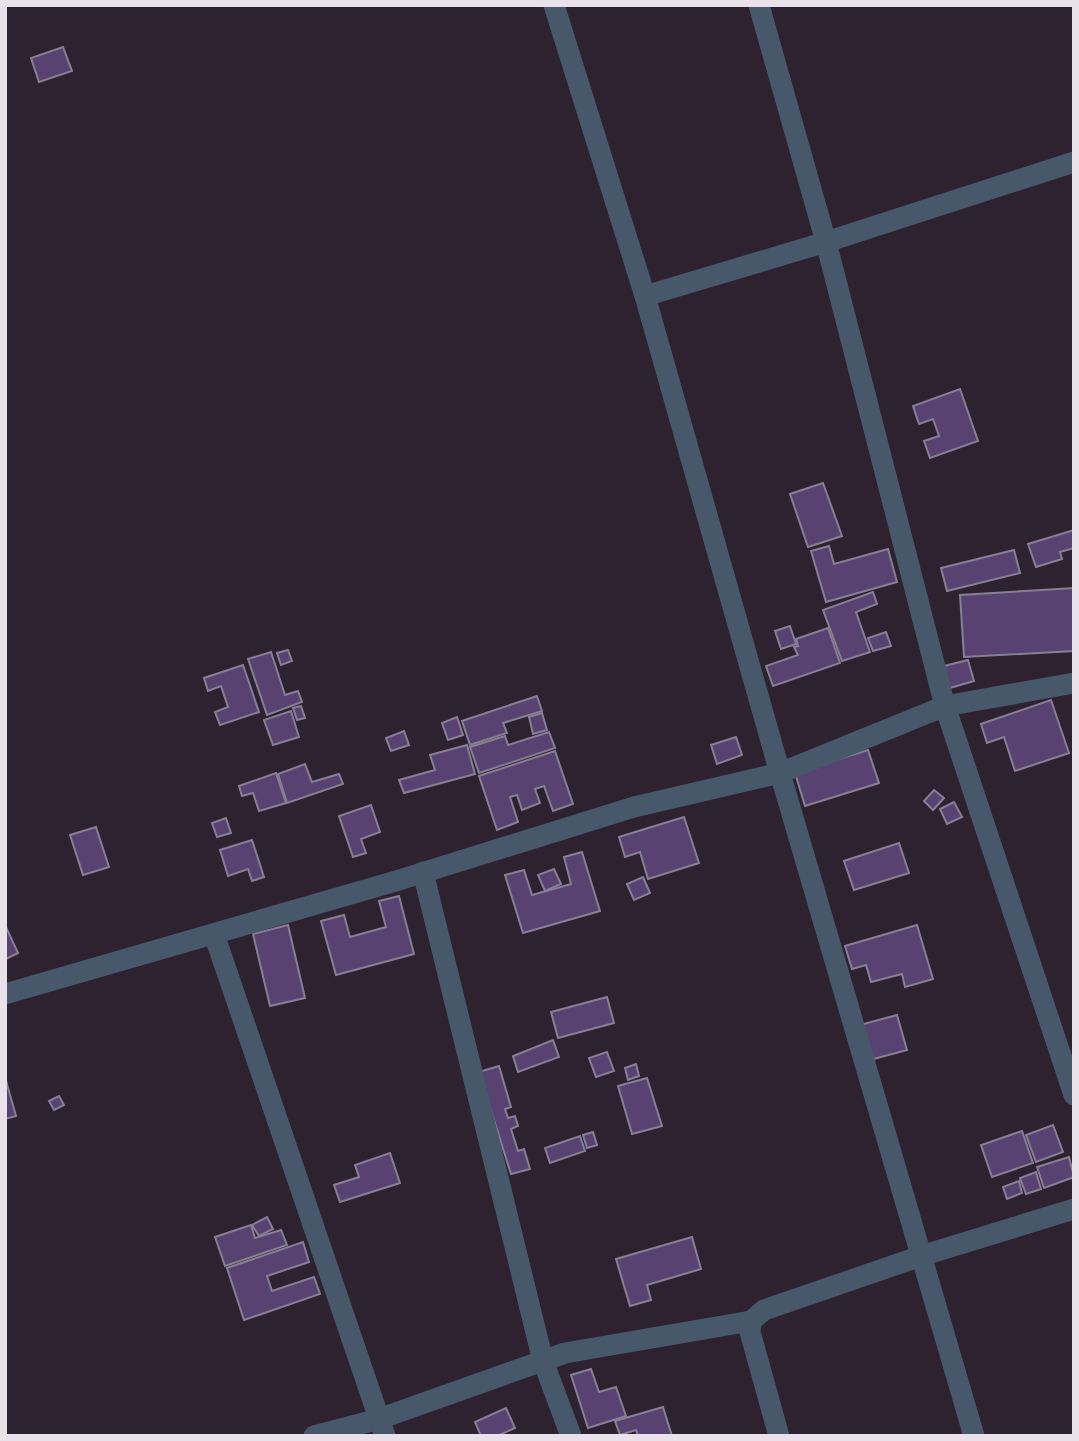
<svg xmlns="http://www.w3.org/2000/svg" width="1079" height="1441" font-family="'Alegreya Sans',sans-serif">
  <rect width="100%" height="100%" fill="#2e2130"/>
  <!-- building -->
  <g fill="#574271" stroke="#877f94" stroke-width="2">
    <path d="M63,47L72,71L39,82L31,58Z"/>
    <path d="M960,389L978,441L930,458L924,441L939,436L933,419L919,424L913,406Z"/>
    <path d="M823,483L842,536L808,547L790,494Z"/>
    <path d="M1074,530V548L1060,552L1062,559L1036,567L1028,544Z"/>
    <path d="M829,546L834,564L888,549L897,582L826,602L811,551Z"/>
    <path d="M1014,550L1020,573L947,591L941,568Z"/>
    <path d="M1074,588V651L964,657L960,595Z"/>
    <path d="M873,592L877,604L856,612L870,652L842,661L823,610Z"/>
    <path d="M790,626L796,644L781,649L775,631Z"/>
    <path d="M828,628L840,663L773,686L766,666L798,655L794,647L798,646L796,639Z"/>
    <path d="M886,632L891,646L873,651L868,638Z"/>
    <path d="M288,650L292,661L281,665L277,653Z"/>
    <path d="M271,652L285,695L298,691L302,702L267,715L248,659Z"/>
    <path d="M968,660L974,681L950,688L944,666Z"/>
    <path d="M243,665L259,712L220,725L215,712L228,707L221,686L208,691L204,678Z"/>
    <path d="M537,696L542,711L503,723L507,733L470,745L462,721Z"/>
    <path d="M1051,700L1069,753L1015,771L1004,737L987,743L981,724Z"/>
    <path d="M301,706L305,718L297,720L293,708Z"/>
    <path d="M291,711L299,737L273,745L264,720Z"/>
    <path d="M542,713L547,730L533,734L529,717Z"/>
    <path d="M457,717L463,735L448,740L442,723Z"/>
    <path d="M404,731L409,745L391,751L386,738Z"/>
    <path d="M549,732L555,748L479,773L470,747L505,736L508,745Z"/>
    <path d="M736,737L742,755L717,764L711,745Z"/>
    <path d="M467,745L475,774L404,793L399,780L435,770L430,755Z"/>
    <path d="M868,750L879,783L805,806L795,773Z"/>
    <path d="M555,751L573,804L553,811L544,786L535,789L540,803L522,810L517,795L510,797L518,822L497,830L479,776Z"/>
    <path d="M305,764L312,782L339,774L343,784L287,803L278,774Z"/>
    <path d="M276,773L286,803L259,811L253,793L242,796L239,786Z"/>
    <path d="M934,790L944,798L933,810L924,801Z"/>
    <path d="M954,802L962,817L947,824L940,809Z"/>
    <path d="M371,805L380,832L361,839L366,853L353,857L339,816Z"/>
    <path d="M684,817L699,863L648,879L640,852L625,857L619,837Z"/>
    <path d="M226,818L231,833L217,837L212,823Z"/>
    <path d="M96,827L109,867L83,875L70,835Z"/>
    <path d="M252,840L264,877L252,881L248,869L228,876L220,850Z"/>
    <path d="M899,843L909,873L854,890L844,861Z"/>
    <path d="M582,852L600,911L523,933L505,875L524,870L532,895L571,884L564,857Z"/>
    <path d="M554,869L561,884L545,891L538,875Z"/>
    <path d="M643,877L650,893L634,900L627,884Z"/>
    <path d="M399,896L414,954L336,975L321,921L344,915L350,937L386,927L379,901Z"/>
    <path d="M5,925L18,953L6,959L5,956Z"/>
    <path d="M288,925L305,998L270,1006L253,934Z"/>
    <path d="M917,925L933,979L905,987L902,974L871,982L866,965L852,969L845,946Z"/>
    <path d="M607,997L614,1023L558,1038L551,1012Z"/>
    <path d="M897,1015L907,1050L870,1060L860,1025Z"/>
    <path d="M553,1040L559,1057L518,1072L513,1056Z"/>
    <path d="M607,1052L614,1071L596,1077L589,1058Z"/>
    <path d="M636,1064L639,1076L628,1080L625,1068Z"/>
    <path d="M499,1066L511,1107L505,1109L508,1118L515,1116L518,1126L511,1129L518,1151L524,1149L530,1169L511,1174L479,1072Z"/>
    <path d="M5,1077L16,1116L5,1119Z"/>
    <path d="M647,1078L662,1126L632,1134L618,1086Z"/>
    <path d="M59,1096L64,1105L54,1110L49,1101Z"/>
    <path d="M1053,1125L1063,1152L1036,1162L1026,1135Z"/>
    <path d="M1022,1131L1033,1163L992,1177L981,1145Z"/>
    <path d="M593,1132L597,1145L587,1148L583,1135Z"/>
    <path d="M580,1136L585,1151L550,1163L545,1148Z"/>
    <path d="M390,1153L400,1183L340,1202L334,1185L359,1177L355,1165Z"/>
    <path d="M1069,1157L1074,1177L1044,1188L1037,1167Z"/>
    <path d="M1036,1172L1041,1189L1026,1194L1020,1178Z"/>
    <path d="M1019,1181L1022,1193L1007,1199L1003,1187Z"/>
    <path d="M267,1217L273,1229L259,1236L252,1225Z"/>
    <path d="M251,1225L255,1238L281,1230L287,1245L225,1266L215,1237Z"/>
    <path d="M692,1237L701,1269L647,1285L651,1300L630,1306L616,1259Z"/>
    <path d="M303,1242L309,1262L267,1276L272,1291L314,1277L320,1294L244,1320L227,1268Z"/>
    <path d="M591,1369L599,1392L616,1387L626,1416L588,1428L571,1375Z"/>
    <path d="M663,1407L672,1436H638L636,1430L620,1435L615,1421Z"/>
    <path d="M506,1408L515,1428L497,1436H481L475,1422Z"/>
  </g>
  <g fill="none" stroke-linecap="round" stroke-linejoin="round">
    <!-- minor -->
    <g stroke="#47586a" stroke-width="21">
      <path d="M554,5L645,296L780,773L974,1436"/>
      <path d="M759,5L826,242L945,706L1074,1095"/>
      <path d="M645,296L826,242L1074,162"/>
      <path d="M423,872L543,1361L571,1436"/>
      <path d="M214,934L385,1436"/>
      <path d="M5,994L396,881L634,807L780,773L945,706L1074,683"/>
      <path d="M314,1436L379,1419L565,1353L751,1321"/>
      <path d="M779,1436L750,1332L751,1321L764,1310L921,1256L1074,1209"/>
    </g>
  </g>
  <!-- border -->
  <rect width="1079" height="1441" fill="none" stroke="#eae1eb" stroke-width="14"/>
</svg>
